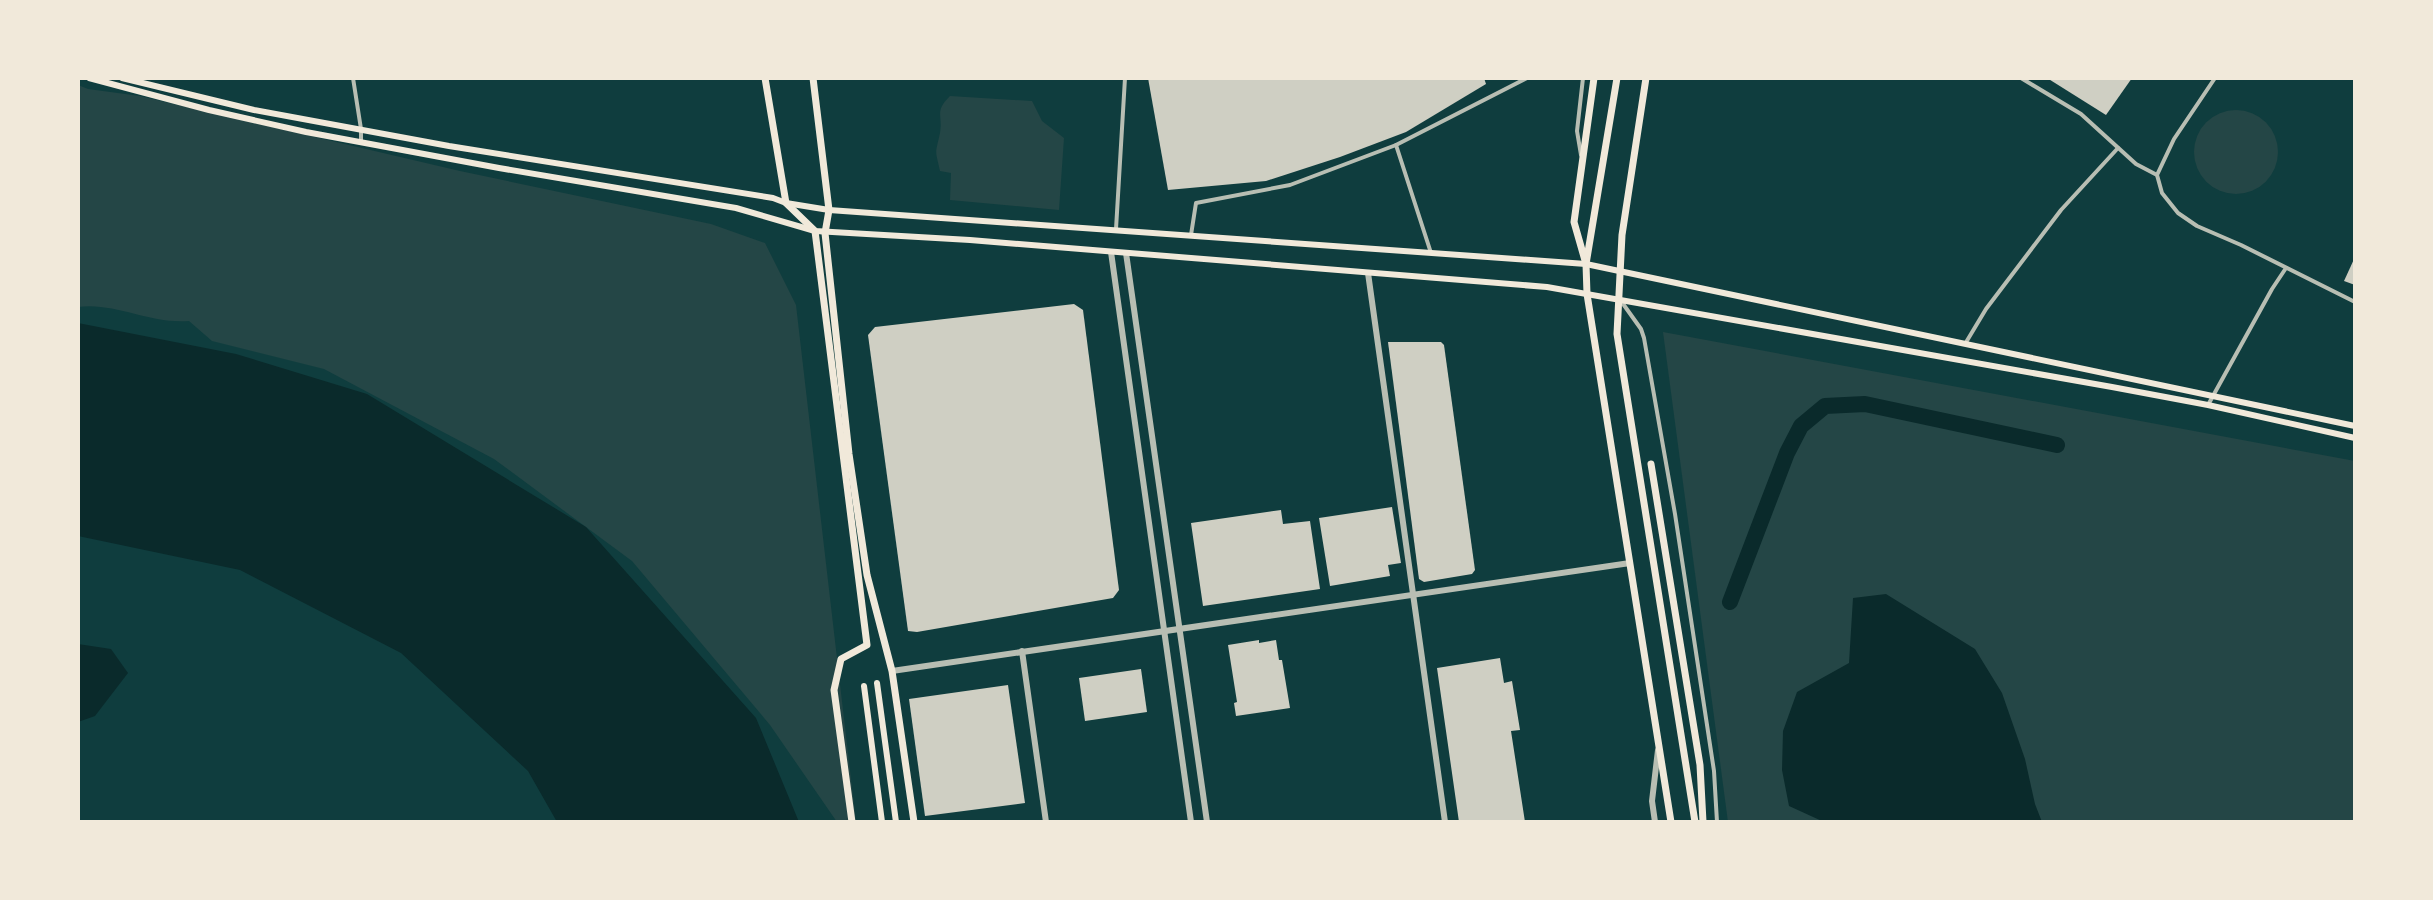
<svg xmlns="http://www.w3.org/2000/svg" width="2433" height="900" font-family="'Sofia Sans Condensed',sans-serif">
  <rect width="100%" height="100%" fill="#0f3d3e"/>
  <!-- green -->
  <g fill="#244646">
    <path d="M78,85L88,89L140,96L460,171L711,224L765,243L796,305L856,822H837L770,725L632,561L494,459L324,369L212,341L189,321C149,324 115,302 78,307Z"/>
    <path d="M950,96L1032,101L1042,121L1064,138L1059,210L950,200L951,173L940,171C935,148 935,156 940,133C943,114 934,112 950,96Z"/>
    <circle cx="2236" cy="152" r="42"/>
    <path d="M1663,332L2355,461V822H1728Z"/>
  </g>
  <!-- water -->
  <g fill="#0a2a2b">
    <path d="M78,323L236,354L367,394L586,527L756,718L799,822H557L528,771L401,653L240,570L78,536Z"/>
    <path d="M1886,594L1975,649L2002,693L2025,759L2035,804L2042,822H1824L1789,806L1782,770L1783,731L1797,692L1849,663L1853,598Z"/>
    <path d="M78,644L111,649L128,673L95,716L78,722Z"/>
  </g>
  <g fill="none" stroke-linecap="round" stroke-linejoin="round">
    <!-- river -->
    <path stroke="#0a2a2b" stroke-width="16" d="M1730,602L1787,453L1801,426L1825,406L1865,404L2057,445"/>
  </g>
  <!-- building -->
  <g fill="#cfcfc3">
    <path d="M1148,78H1484L1486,84L1406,132L1340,157L1266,181L1168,190Z"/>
    <path d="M2047,78H2132L2106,115Z"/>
    <path d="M2355,257V285L2344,281Z"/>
    <path d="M1074,304L1083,310L1119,590L1113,598L917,632L908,631L868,335L875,327Z"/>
    <path d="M1388,342H1441L1444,345L1475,570L1472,574L1424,582L1419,579Z"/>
    <path d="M1392,507L1401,563L1388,565L1390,576L1330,586L1319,518Z"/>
    <path d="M1281,510L1283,524L1310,521L1320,589L1203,606L1191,523Z"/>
    <path d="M1259,640V643L1276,640L1279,660H1282L1290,708L1236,716L1234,703L1237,702L1228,645Z"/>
    <path d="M1500,658L1504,683L1512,681L1520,730L1511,731L1525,822H1459L1437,668Z"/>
    <path d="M1141,669L1147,712L1085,721L1079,678Z"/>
    <path d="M1008,685L1025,803L925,816L909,699Z"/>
  </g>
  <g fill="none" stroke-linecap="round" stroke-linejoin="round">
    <!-- minor -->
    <g stroke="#b8beb3" stroke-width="4">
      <path d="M353,78L361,129V142"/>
      <path d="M2021,78L2081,114L2136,164L2157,175L2162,193L2178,213L2197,226L2241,245L2355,302"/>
      <path d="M1396,145L1431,253"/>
      <path d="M1581,155L1577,131L1583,78"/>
      <path d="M2157,175L2174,139L2215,78"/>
      <path d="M1116,229L1125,78"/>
      <path d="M1191,235L1196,203L1290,185L1396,145L1527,78"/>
      <path d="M1621,301L1641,329L1644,338L1675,514L1714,771L1717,822"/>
      <path d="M1965,344L1986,309L2061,210L2118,148"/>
      <path d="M2208,405L2272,289L2286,268"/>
    </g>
    <!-- tertiary -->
    <g stroke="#b8beb3" stroke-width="6">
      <path d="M1111,252L1191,822"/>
      <path d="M1126,253L1207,822"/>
      <path d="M1368,273L1445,822"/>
      <path d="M1022,651L1046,822"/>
      <path d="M892,671L1630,563"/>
      <path d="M1655,822L1652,801L1658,750"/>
    </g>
    <!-- secondary -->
    <g stroke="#f1e9da" stroke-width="6">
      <path d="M89,78L209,110L306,132L499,168L736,208L815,231L970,240L1547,287L2112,387L2208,405L2355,438"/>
      <path d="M122,78L254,110L449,146L773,198L786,203L829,210L1586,264L2355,426"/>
      <path d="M877,683L896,822"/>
      <path d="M864,686L882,822"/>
    </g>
    <!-- primary -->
    <g stroke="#f1e9da" stroke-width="7">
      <path d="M765,78L786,203L815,231L867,645L841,659L834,690L852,822"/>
      <path d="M813,78L829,210L825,233L849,454L867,575L892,671L914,822"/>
      <path d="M1617,78L1586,264L1587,294L1671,822"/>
      <path d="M1646,78L1622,235L1617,334L1695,822"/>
    </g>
    <!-- trunk -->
    <g stroke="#f1e9da" stroke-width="7">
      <path d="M1586,264L1574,222L1594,78"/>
      <path d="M1651,464L1700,765L1703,822"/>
    </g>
  </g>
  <!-- border -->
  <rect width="2433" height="900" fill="none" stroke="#f1e9da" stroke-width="160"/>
</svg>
